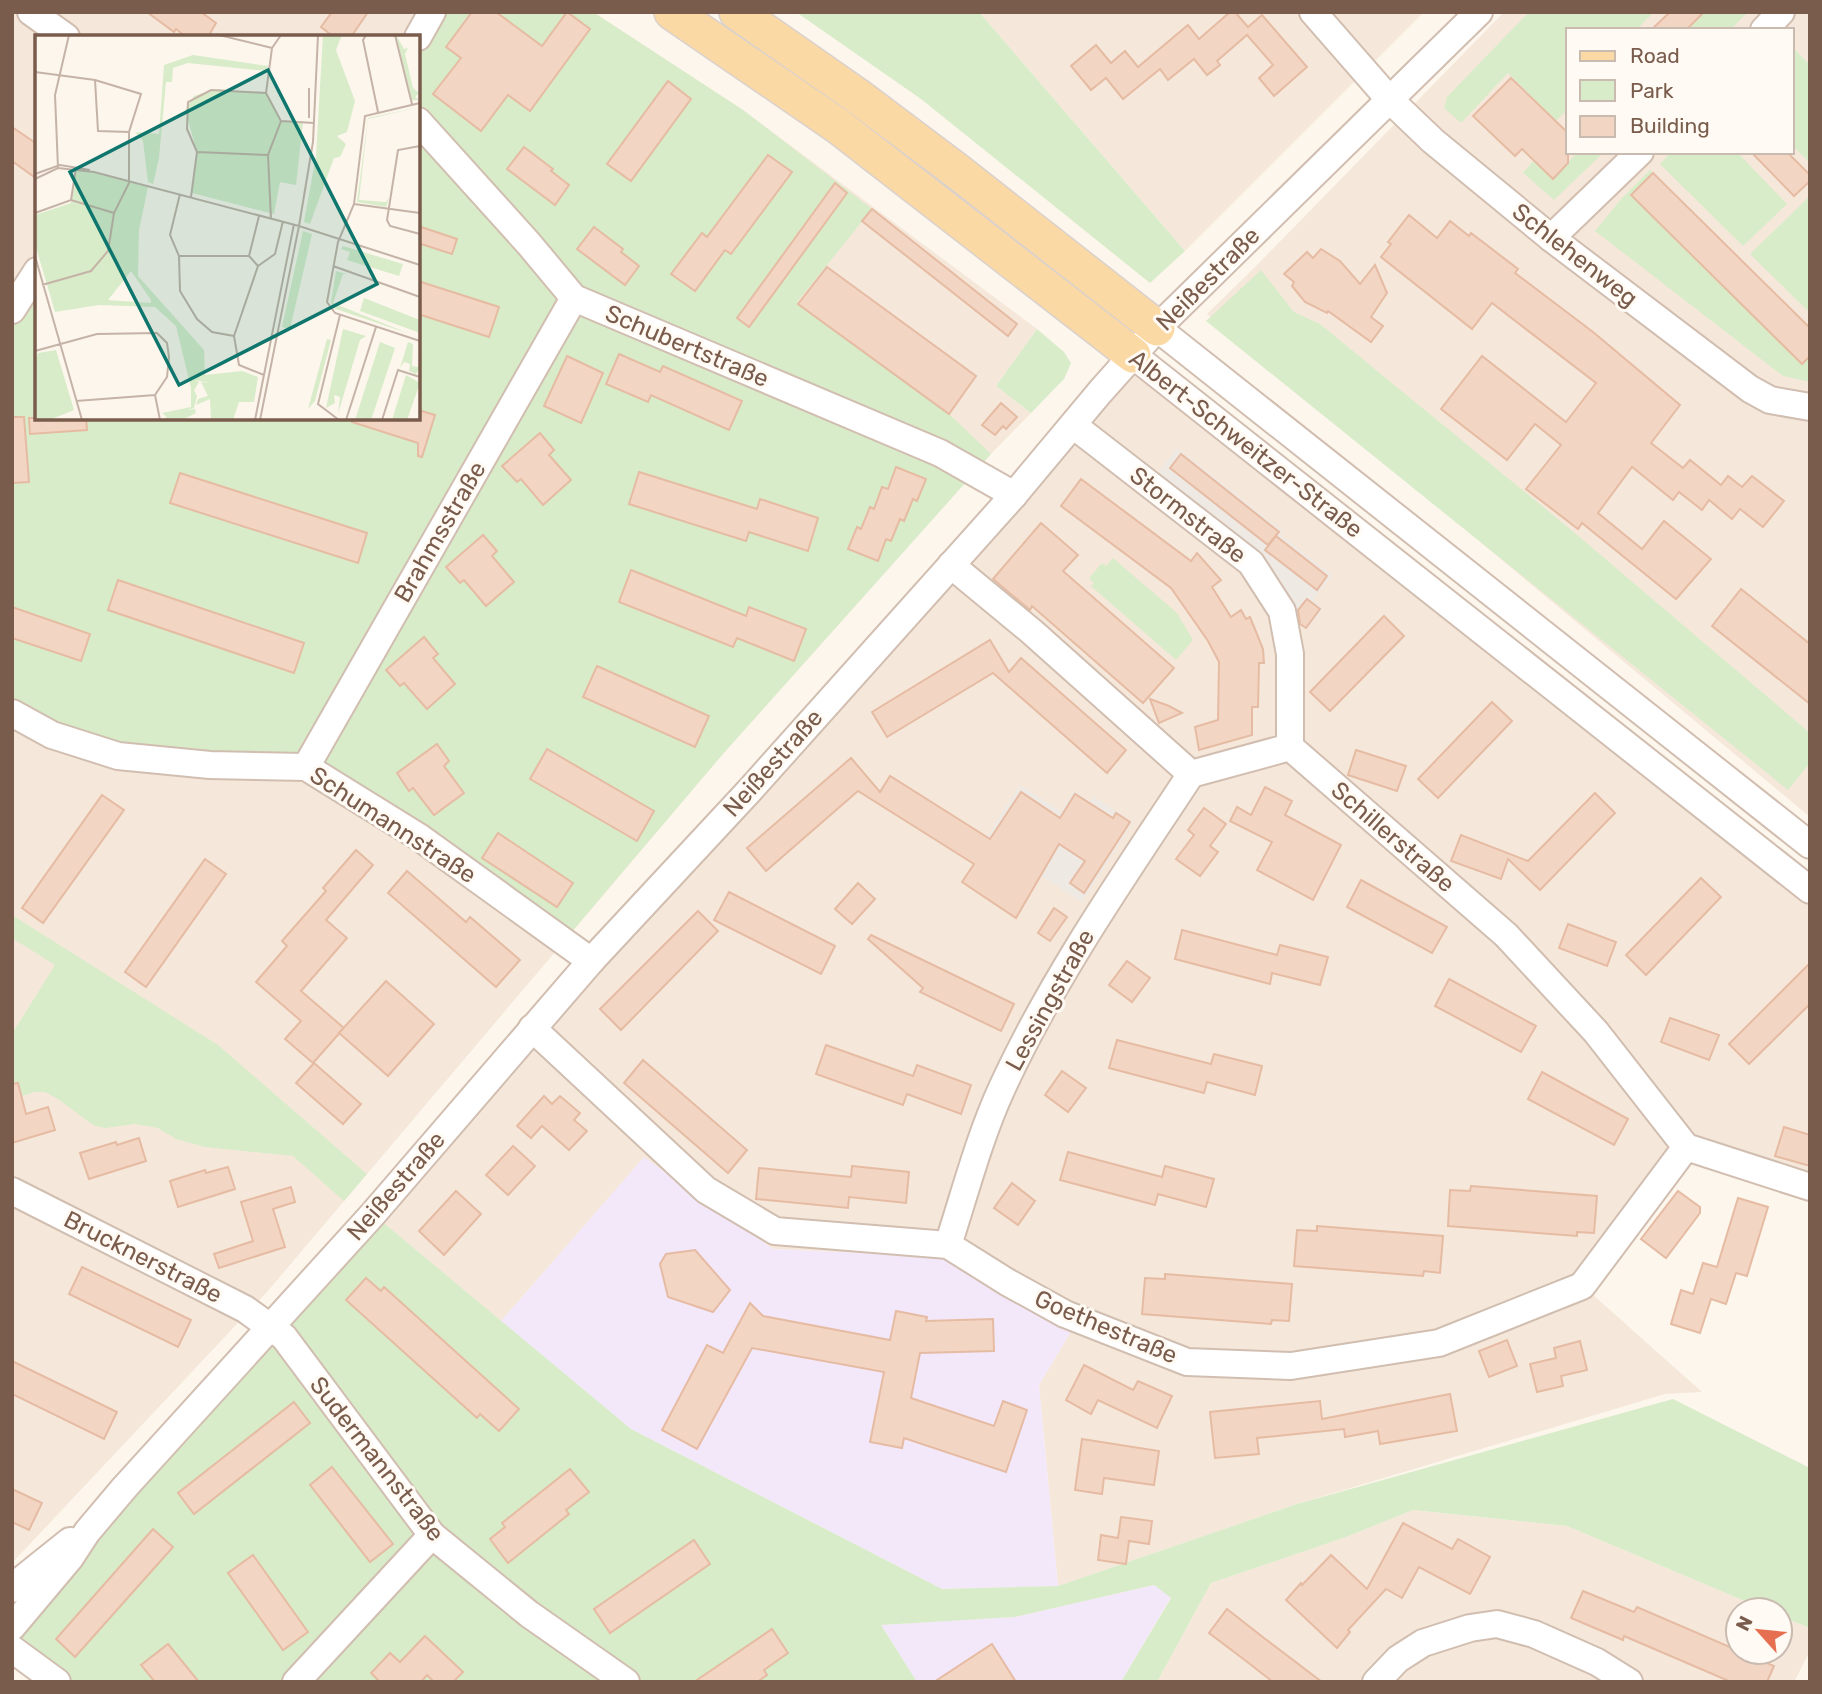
<svg xmlns="http://www.w3.org/2000/svg" width="1822" height="1694" font-family="Rubik,sans-serif">
  <rect width="100%" height="100%" fill="#fdf6ec"/>
  <!-- residential -->
  <g fill="#f5e8da" fill-rule="evenodd">
    <path d="M12,12H593L743,110L1037,329L996,386L1031,413L991,454L722,755L267,1292L12,1563ZM37,37H418V418H37Z"/>
    <path d="M979,12H1424L1185,251Z"/>
    <path d="M1504,12H1810V817L1207,314L1255,267ZM1568,30H1792V152H1568Z"/>
    <path d="M1133,355L1810,891V1181L1686,1148L1582,1285L1702,1392L1665,1394L1297,1504L1058,1586L1039,1385L1072,1330L947,1257L773,1249L644,1158L501,1321L373,1214Z"/>
    <path d="M1413,1510L1567,1526L1766,1610H1738V1652H1780V1616L1810,1628V1651L1794,1682H1157L1211,1583L1346,1537Z"/>
  </g>
  <!-- industrial -->
  <g fill="#efe9e4">
    <path d="M1177,448L1282,531L1280,535L1332,575L1313,600L1323,609L1307,629L1290,616L1154,478Z"/>
    <path d="M1020,785L1061,811L1074,791L1090,801L1093,796L1133,822L1082,902L985,840Z"/>
  </g>
  <!-- education -->
  <g fill="#f3e8fa">
    <path d="M644,1157L773,1249L947,1257L1072,1330L1039,1385L1058,1586L942,1589L631,1429L501,1321Z"/>
    <path d="M1154,1585L1171,1597L1121,1682H917L881,1625L1015,1617Z"/>
  </g>
  <!-- green -->
  <g fill="#d8ecc9">
    <path d="M432,12H593L743,110L872,209L797,302L949,414L991,454L722,755L564,941L306,767L118,756L12,716V310L37,271V418H418V37Z"/>
    <path d="M796,12H979L1185,251L1150,283L921,99Z"/>
    <path d="M1529,12H1654L1636,30H1568V109L1556,121L1508,73L1461,123L1444,108L1447,97Z"/>
    <path d="M1704,12H1748L1730,30H1686Z"/>
    <path d="M1792,47L1810,65V163L1792,145Z"/>
    <path d="M1578,152H1604L1554,200L1523,173L1534,160L1553,178Z"/>
    <path d="M1671,152H1737L1787,204L1743,246L1660,164Z"/>
    <path d="M1650,170L1653,173L1631,195L1802,364L1810,356V382L1783,376L1595,231L1622,198Z"/>
    <path d="M1810,196V309L1808,311L1750,254Z"/>
    <path d="M1261,270L1294,312L1320,324L1576,534L1810,733V763L1788,790L1206,321Z"/>
    <path d="M1037,329L1064,352L1071,363L1064,379L1031,413L996,386Z"/>
    <path d="M1113,558L1177,613L1193,640L1176,660L1091,586L1094,583L1089,578L1102,563L1106,566Z"/>
    <path d="M12,915L218,1045L367,1174L344,1201L293,1156L205,1147L176,1139L158,1128L135,1124L105,1128L93,1125L58,1099L45,1092H35L12,1099V1034L55,965L12,938Z"/>
    <path d="M373,1214L631,1429L942,1589L1058,1586L1297,1504L1673,1399L1810,1468V1628L1780,1616V1610H1766L1567,1526L1413,1510L1346,1537L1211,1583L1157,1682H1121L1171,1598L1154,1585L1015,1617L881,1625L917,1682H57L12,1649V1627Z"/>
  </g>
  <!-- building -->
  <g fill="#f3d5c3" stroke="#e6bba3" stroke-width="2">
    <path d="M147,12H201L216,23L208,37H186L176,29L174,32Z"/>
    <path d="M332,12H368L351,37H334L321,27Z"/>
    <path d="M472,12H496L542,46L567,12L590,29L530,111L508,95L481,131L433,94L461,58L446,47Z"/>
    <path d="M1230,12H1235L1248,27L1262,15L1307,67L1274,96L1259,78L1273,65L1247,35L1217,61L1220,65L1207,75L1194,59L1168,80L1160,69L1123,99L1106,78L1091,90L1071,66L1096,45L1111,63L1125,51L1138,67L1188,25L1199,39Z"/>
    <path d="M1670,12H1704L1686,30H1651Z"/>
    <path d="M1511,78L1568,133V163L1553,179L1522,149L1515,156L1473,116Z"/>
    <path d="M668,81L691,99L631,181L607,164Z"/>
    <path d="M12,127L37,144V179L12,161Z"/>
    <path d="M524,147L553,169L551,171L569,185L555,205L507,169Z"/>
    <path d="M1751,152H1787L1810,175V181L1794,196Z"/>
    <path d="M768,155L792,172L731,254L725,250L695,291L671,274L702,233L707,237Z"/>
    <path d="M1653,173L1810,328V356L1802,364L1631,195Z"/>
    <path d="M835,183L847,193L749,327L737,318Z"/>
    <path d="M872,209L1017,324L1008,336L862,221Z"/>
    <path d="M1409,215L1437,238L1450,221L1469,236L1471,233L1518,269L1515,273L1593,332L1680,405L1651,443L1683,468L1690,460L1721,485L1728,476L1742,487L1752,476L1784,501L1763,527L1740,509L1732,519L1709,500L1702,510L1679,492L1673,500L1632,467L1598,513L1642,549L1664,521L1711,559L1676,599L1582,523L1578,529L1526,489L1561,445L1535,424L1507,460L1441,409L1482,356L1566,422L1596,383L1492,303L1472,329L1381,257L1391,244L1388,242Z"/>
    <path d="M418,226L457,239L452,254L418,243Z"/>
    <path d="M594,227L623,249L621,252L639,266L625,285L577,249Z"/>
    <path d="M1321,249L1340,261L1360,284L1375,265L1387,293L1371,317L1383,326L1371,342L1328,311L1327,313L1305,302L1292,286L1294,282L1284,274L1307,252L1313,258Z"/>
    <path d="M827,267L976,376L949,414L798,304Z"/>
    <path d="M418,281L499,307L489,337L418,314Z"/>
    <path d="M619,354L660,372L663,366L742,401L729,430L651,395L648,402L606,384Z"/>
    <path d="M567,356L603,373L581,423L544,406Z"/>
    <path d="M1001,403L1017,417L1006,429L1003,426L995,435L982,425Z"/>
    <path d="M418,410L435,415L422,457L418,456V443L352,422V418H418Z"/>
    <path d="M12,417H24L29,482L12,483Z"/>
    <path d="M29,418H86L87,430L30,434Z"/>
    <path d="M540,433L554,450L549,455L571,480L543,505L521,479L517,482L502,466Z"/>
    <path d="M1181,454L1279,532L1268,545L1170,468Z"/>
    <path d="M896,467L926,479L917,501L913,499L904,521L900,519L891,541L886,539L878,561L848,549L857,527L861,529L870,507L874,509L882,487L888,489Z"/>
    <path d="M639,472L757,509L760,499L818,518L808,551L749,532L746,541L629,504Z"/>
    <path d="M180,473L367,533L358,563L170,503Z"/>
    <path d="M1081,479L1191,561L1197,553L1221,580L1212,587L1231,617L1241,610L1246,619L1250,617L1263,649L1264,663H1259L1258,707H1252V735L1199,750L1195,727L1218,720L1219,662L1208,641L1171,588L1061,506Z"/>
    <path d="M1041,523L1078,555L1063,571L1174,668L1143,703L1032,606L1030,610L993,579Z"/>
    <path d="M483,535L497,551L492,556L514,582L486,606L464,580L460,583L446,567Z"/>
    <path d="M1276,536L1327,576L1317,590L1265,550Z"/>
    <path d="M631,570L746,616L749,607L806,629L794,661L737,638L733,647L619,602Z"/>
    <path d="M118,580L304,643L294,673L108,610Z"/>
    <path d="M1741,589L1810,644V704L1712,626Z"/>
    <path d="M1307,599L1320,609L1306,628L1300,624L1298,610Z"/>
    <path d="M12,607L90,634L81,661L12,638Z"/>
    <path d="M1384,616L1404,636L1330,711L1310,692Z"/>
    <path d="M424,637L438,654L433,658L455,684L427,709L404,683L400,686L386,670Z"/>
    <path d="M990,640L1009,672L1021,658L1126,750L1107,773L993,673L887,737L872,712Z"/>
    <path d="M597,666L709,716L695,747L583,697Z"/>
    <path d="M1150,699L1169,706L1182,713L1159,723Z"/>
    <path d="M1492,702L1512,721L1438,798L1418,779Z"/>
    <path d="M437,744L449,761L444,766L464,793L434,815L413,788L409,791L397,773Z"/>
    <path d="M547,749L654,811L637,841L530,779Z"/>
    <path d="M1356,750L1406,766L1397,791L1348,775Z"/>
    <path d="M851,758L880,792L890,776L990,839L1021,792L1060,818L1075,794L1113,818L1116,813L1130,822L1084,893L1070,883L1085,861L1059,844L1016,918L962,882L974,864L858,791L766,871L747,848Z"/>
    <path d="M1265,787L1292,801L1285,815L1341,845L1313,900L1257,870L1272,842L1230,821L1237,807L1251,815Z"/>
    <path d="M1595,793L1615,813L1540,890L1508,859L1501,879L1451,861L1461,835L1528,861Z"/>
    <path d="M102,795L124,810L43,923L22,908Z"/>
    <path d="M1204,808L1226,824L1210,846L1218,852L1200,876L1176,859L1194,835L1188,830Z"/>
    <path d="M498,833L573,883L557,907L482,858Z"/>
    <path d="M356,850L373,865L326,920L347,938L301,991L344,1028L313,1063L285,1039L301,1021L256,982L287,946L282,941L326,891L323,888Z"/>
    <path d="M205,859L226,874L146,987L125,972Z"/>
    <path d="M407,871L466,922L470,917L520,960L496,987L388,893Z"/>
    <path d="M1701,878L1721,897L1646,975L1626,955Z"/>
    <path d="M1361,880L1447,927L1432,953L1347,907Z"/>
    <path d="M858,883L875,899L852,924L835,909Z"/>
    <path d="M729,892L835,946L821,974L714,920Z"/>
    <path d="M1054,908L1067,917L1050,941L1038,933Z"/>
    <path d="M698,911L718,931L621,1030L600,1009Z"/>
    <path d="M1568,924L1616,942L1607,966L1559,948Z"/>
    <path d="M1182,930L1277,955L1280,945L1328,957L1320,985L1272,973L1270,984L1175,959Z"/>
    <path d="M871,935L1014,1004L1001,1031L920,992L923,988L868,939Z"/>
    <path d="M1127,961L1150,978L1132,1002L1109,985Z"/>
    <path d="M1810,963V1004L1749,1064L1729,1044Z"/>
    <path d="M1449,979L1536,1026L1521,1052L1435,1006Z"/>
    <path d="M386,981L434,1024L388,1076L339,1033Z"/>
    <path d="M1670,1018L1719,1035L1709,1060L1661,1042Z"/>
    <path d="M1117,1040L1211,1064L1214,1054L1262,1066L1255,1095L1207,1082L1204,1093L1109,1068Z"/>
    <path d="M826,1045L913,1076L917,1065L971,1085L961,1114L907,1094L903,1105L816,1074Z"/>
    <path d="M643,1060L747,1150L728,1173L624,1083Z"/>
    <path d="M314,1063L361,1104L343,1124L296,1083Z"/>
    <path d="M1062,1071L1086,1088L1068,1112L1045,1095Z"/>
    <path d="M1542,1072L1628,1119L1614,1145L1528,1099Z"/>
    <path d="M18,1083L26,1114L48,1107L55,1130L12,1143V1084Z"/>
    <path d="M544,1096L552,1104L560,1096L580,1113L574,1120L587,1131L569,1150L542,1126L531,1138L517,1126Z"/>
    <path d="M1784,1127L1810,1135V1166L1775,1156Z"/>
    <path d="M139,1138L146,1161L89,1179L80,1153L116,1142L117,1145Z"/>
    <path d="M513,1146L535,1166L508,1195L486,1175Z"/>
    <path d="M1068,1152L1162,1177L1165,1166L1214,1179L1206,1207L1158,1194L1155,1205L1060,1180Z"/>
    <path d="M852,1166L909,1172L906,1203L849,1197L848,1208L756,1199L759,1168L851,1177Z"/>
    <path d="M228,1167L235,1189L178,1207L170,1181L205,1170L206,1173Z"/>
    <path d="M1012,1183L1035,1201L1018,1225L994,1208Z"/>
    <path d="M1471,1186L1597,1196L1594,1233L1577,1232V1236L1448,1226L1450,1190L1470,1191Z"/>
    <path d="M291,1187L295,1202L273,1209L285,1247L219,1268L214,1254L253,1241L241,1202Z"/>
    <path d="M456,1191L481,1214L444,1255L419,1231Z"/>
    <path d="M1678,1191L1700,1207V1213L1666,1258L1641,1239Z"/>
    <path d="M1738,1198L1768,1207L1747,1276L1736,1273L1726,1304L1711,1299L1700,1333L1671,1324L1681,1290L1693,1294L1703,1263L1717,1267Z"/>
    <path d="M1317,1226L1443,1236L1440,1273L1424,1271L1423,1276L1294,1266L1297,1230L1317,1231Z"/>
    <path d="M695,1250L730,1290L713,1312L668,1297L660,1264L666,1254Z"/>
    <path d="M82,1267L191,1320L178,1347L69,1294Z"/>
    <path d="M1165,1274L1292,1284L1289,1321L1272,1320L1271,1324L1142,1314L1145,1278L1165,1279Z"/>
    <path d="M366,1278L381,1291L384,1287L519,1409L499,1431L480,1414L477,1418L346,1300Z"/>
    <path d="M750,1303L763,1316L890,1340L896,1311L927,1317L926,1321L993,1319L994,1351L920,1353L911,1398L994,1426L1003,1401L1027,1410L1006,1472L904,1438L902,1448L870,1442L884,1372L752,1348L697,1449L662,1430L707,1345L723,1353Z"/>
    <path d="M1507,1340L1517,1366L1489,1377L1479,1351Z"/>
    <path d="M1580,1341L1587,1370L1561,1376L1563,1386L1537,1392L1530,1364L1556,1358L1554,1348Z"/>
    <path d="M12,1361L117,1412L104,1439L12,1394Z"/>
    <path d="M1084,1365L1133,1390L1138,1381L1172,1396L1157,1428L1098,1400L1091,1414L1066,1400Z"/>
    <path d="M1450,1394L1457,1431L1380,1444L1378,1431L1345,1437L1344,1429L1257,1438L1259,1454L1215,1458L1210,1412L1320,1401L1322,1419Z"/>
    <path d="M294,1402L310,1423L194,1514L178,1493Z"/>
    <path d="M1082,1439L1159,1451L1154,1485L1104,1478L1102,1494L1075,1490Z"/>
    <path d="M332,1467L393,1544L370,1562L310,1485Z"/>
    <path d="M570,1469L589,1492L566,1510L569,1514L508,1563L490,1539L505,1527L502,1523Z"/>
    <path d="M12,1489L42,1503L29,1530L12,1522Z"/>
    <path d="M1121,1517L1152,1521L1149,1544L1129,1541L1126,1564L1098,1560L1101,1535L1118,1538Z"/>
    <path d="M1403,1523L1452,1549L1458,1539L1490,1557L1470,1594L1419,1567L1402,1598L1386,1589L1348,1630L1350,1632L1337,1648L1286,1600L1301,1583L1302,1585L1331,1555L1367,1589Z"/>
    <path d="M153,1529L173,1547L75,1657L56,1639Z"/>
    <path d="M694,1540L710,1564L610,1633L594,1609Z"/>
    <path d="M253,1555L308,1632L283,1650L228,1573Z"/>
    <path d="M1583,1591L1634,1612L1637,1607L1774,1666L1767,1682H1731L1624,1636L1623,1640L1571,1618Z"/>
    <path d="M1227,1609L1264,1638L1322,1682H1273L1246,1661L1209,1633Z"/>
    <path d="M772,1629L788,1653L764,1670L767,1675L757,1682H694Z"/>
    <path d="M425,1636L463,1672L453,1682H434L427,1675L421,1682H380L371,1673L390,1653L400,1662Z"/>
    <path d="M168,1644L199,1682H155L141,1665Z"/>
    <path d="M992,1644L1016,1682H934Z"/>
  </g>
  <g fill="none" stroke-linecap="round" stroke-linejoin="round">
    <defs>
      <g id="minor">
        <path d="M31,12L66,37"/>
        <path d="M1313,12L1389,99L1433,141L1551,238L1750,389L1770,400L1810,407"/>
        <path d="M1764,30L1781,12"/>
        <path d="M418,37L432,12"/>
        <path d="M418,121L529,244L574,298L940,453L1014,495"/>
        <path d="M1551,238L1640,152"/>
        <path d="M12,310L37,271"/>
        <path d="M1157,328L1810,845"/>
        <path d="M1133,355L1810,890"/>
        <path d="M1073,425L1251,563L1282,611L1290,654V747"/>
        <path d="M951,565L1031,631L1191,774L1290,747L1506,935L1596,1032L1686,1147L1810,1187"/>
        <path d="M12,713L52,735L118,756L210,765L306,767L419,837L591,961"/>
        <path d="M306,767L574,298"/>
        <path d="M532,1028L706,1190L775,1231L948,1245L1007,1282L1065,1314L1187,1362L1291,1366L1439,1343L1582,1286L1686,1147"/>
        <path d="M12,1191L245,1309L284,1337L432,1535L529,1614L626,1682"/>
        <path d="M948,1245C965,1193 979,1138 1002,1088C1053,977 1124,876 1191,774"/>
        <path d="M12,1589L20,1581L70,1541"/>
        <path d="M12,1627L70,1558L87,1532L125,1487L373,1214L591,961L750,790L1014,495L1100,392L1157,328L1479,12"/>
        <path d="M12,1649L57,1682"/>
        <path d="M296,1682L432,1535"/>
        <path d="M1376,1682L1398,1659L1423,1643L1470,1628L1497,1624L1534,1634L1597,1662L1629,1682"/>
      </g>
      <g id="major">
        <path d="M672,12L838,126L1133,355"/>
        <path d="M737,12L856,95L957,171L1157,328"/>
      </g>
    </defs>
    <!-- minor casing -->
    <use href="#minor" stroke="#d1beb0" stroke-width="30"/>
    <!-- major casing -->
    <use href="#major" stroke="#dad1cd" stroke-width="38"/>
    <!-- minor -->
    <use href="#minor" stroke="#fff" stroke-width="26"/>
    <!-- major -->
    <use href="#major" stroke="#fbd9a5" stroke-width="35"/>
  </g>
  <g text-anchor="middle" dominant-baseline="central" stroke-width="6" stroke-linejoin="round" paint-order="stroke">
    <!-- street labels -->
    <g font-size="24" fill="#7a5c4d" stroke="#fffaf3">
      <text transform="translate(1575 255) rotate(38)">Schlehenweg</text>
      <text transform="translate(1208 279) rotate(-45)">Neißestraße</text>
      <text transform="translate(687 346) rotate(23)">Schubertstraße</text>
      <text transform="translate(1246 444) rotate(38)">Albert-Schweitzer-Straße</text>
      <text transform="translate(1188 515) rotate(38)">Stormstraße</text>
      <text transform="translate(440 532) rotate(-60)">Brahmsstraße</text>
      <text transform="translate(773 763) rotate(-48)">Neißestraße</text>
      <text transform="translate(393 825) rotate(33)">Schumannstraße</text>
      <text transform="translate(1393 837) rotate(41)">Schillerstraße</text>
      <text transform="translate(1050 1000) rotate(-61)">Lessingstraße</text>
      <text transform="translate(396 1186) rotate(-49)">Neißestraße</text>
      <text transform="translate(143 1257) rotate(27)">Brucknerstraße</text>
      <text transform="translate(1106 1327) rotate(23)">Goethestraße</text>
      <text transform="translate(377 1459) rotate(52)">Sudermannstraße</text>
    </g>
  </g>
  <!-- overview -->
  <g transform="translate(35 35)">
    <rect width="385" height="385" fill="#fdf6ec"/>
    <path d="M288,0H307L301,15L320,66L312,97L302,101L311,109L305,122L299,123L275,189L269,187L281,121ZM361,0L369,14L373,13L370,19L378,53L384,58L380,62L385,65H377ZM158,20L233,31L232,36L153,28L138,33L137,47H131L124,123L118,149L113,147L108,106L100,97L124,99L129,30ZM181,54L231,58L246,86L268,87L261,150L245,147L239,179L157,158L162,117L150,75L159,61ZM385,72L333,84L324,165L351,167L354,163L351,172L322,167L333,83ZM41,133L113,152L104,195L103,241L169,315L170,340L207,336L223,342L219,367H204L198,385H176L175,364L161,370L163,364L173,361L166,347L175,348L160,345L164,347L159,355L162,361L159,373L153,375L160,374L161,378L147,385H127L132,382L127,378L156,372V353L141,291L120,272L64,270L20,277L0,209V180L36,168ZM96,236L116,265V268L73,265ZM268,196L277,199L255,294L247,292ZM308,211L368,229L364,241L312,225L315,217L306,214ZM301,236L312,239H308L298,268L375,299L298,273L296,267ZM329,263L385,285V298L325,276ZM308,294L331,301L325,305L303,379L305,362L299,360L300,368L291,373ZM292,304L296,305L280,366L273,374ZM345,307L360,313L336,385H320ZM373,307L378,309L377,331L383,332L385,311V333L381,339L374,336L375,329L369,327L365,333ZM21,315L39,375L14,385H0V327L3,318ZM371,340L385,348L372,385H357Z" fill="#d8ecc9" fill-rule="evenodd"/>
    <path fill="none" stroke="#c5b3a7" stroke-width="2" d="M184,0L237,13M331,0L328,5L343,77M360,0L377,69M0,37L60,45L106,59L94,97V148L79,178L73,216L56,236L7,250M60,45L63,96L94,97M385,68L330,81L319,169L303,207L292,267L300,278L385,306M274,83V53M246,86L279,88M385,111L363,115L352,185L355,191L385,199M162,117L233,120M23,133L20,60L34,0M0,139L25,130L55,135M0,144L23,133L59,137L264,191L385,230M145,159L135,200L144,221L145,256L162,284L177,297L199,301M156,162L162,117L152,94L153,67L176,55L231,58M36,165L41,133M319,169L385,178M0,178L36,165L79,178M224,181L214,221L223,231L199,301L204,330L229,340M236,184L233,120L246,86L231,58L237,13L246,0M264,191L278,107L283,0M0,221L47,385M144,221H214M223,231L240,219L248,186M298,231L385,262M0,316L62,299L122,298L132,308L134,322L132,342L120,360L125,385M41,366L120,360M220,385L259,189M225,385L264,191M304,385L283,369L305,280M311,385L341,292M347,385L363,335L385,342"/>
    <path fill="#0f766e" fill-opacity="0.15" stroke="#0f766e" stroke-width="3.5" d="M233,35L342,249L144,350L35,137Z"/>
    <rect width="385" height="385" fill="none" stroke="#7a5c4d" stroke-width="3.5"/>
  </g>
  <!-- border -->
  <rect width="1822" height="1694" fill="none" stroke="#7a5c4d" stroke-width="28"/>
  <!-- legend -->
  <rect x="1566" y="28" width="228" height="126" fill="#fffaf3" stroke="#cabbb1" stroke-width="2"/>
  <rect x="1580" y="51" width="35" height="10" fill="#fbd9a5" stroke="#cabbb1" stroke-width="2"/>
  <text x="1630" y="63" font-size="21" fill="#7a5c4d">Road</text>
  <rect x="1580" y="80" width="35" height="21" fill="#d8ecc9" stroke="#cabbb1" stroke-width="2"/>
  <text x="1630" y="98" font-size="21" fill="#7a5c4d">Park</text>
  <rect x="1580" y="116" width="35" height="21" fill="#f3d5c3" stroke="#cabbb1" stroke-width="2"/>
  <text x="1630" y="133" font-size="21" fill="#7a5c4d">Building</text>
  <!-- north arrow -->
  <g transform="translate(1759 1631) rotate(297)"><circle r="33" fill="#fffaf3" stroke="#cabbb1" stroke-width="2"/>
  <path d="M0-5L12 26L0 18L-12 26Z" fill="#e76f51"/>
  <text y="-10" font-size="19" font-weight="bold" text-anchor="middle" fill="#7a5c4d">N</text>
  </g>
</svg>
